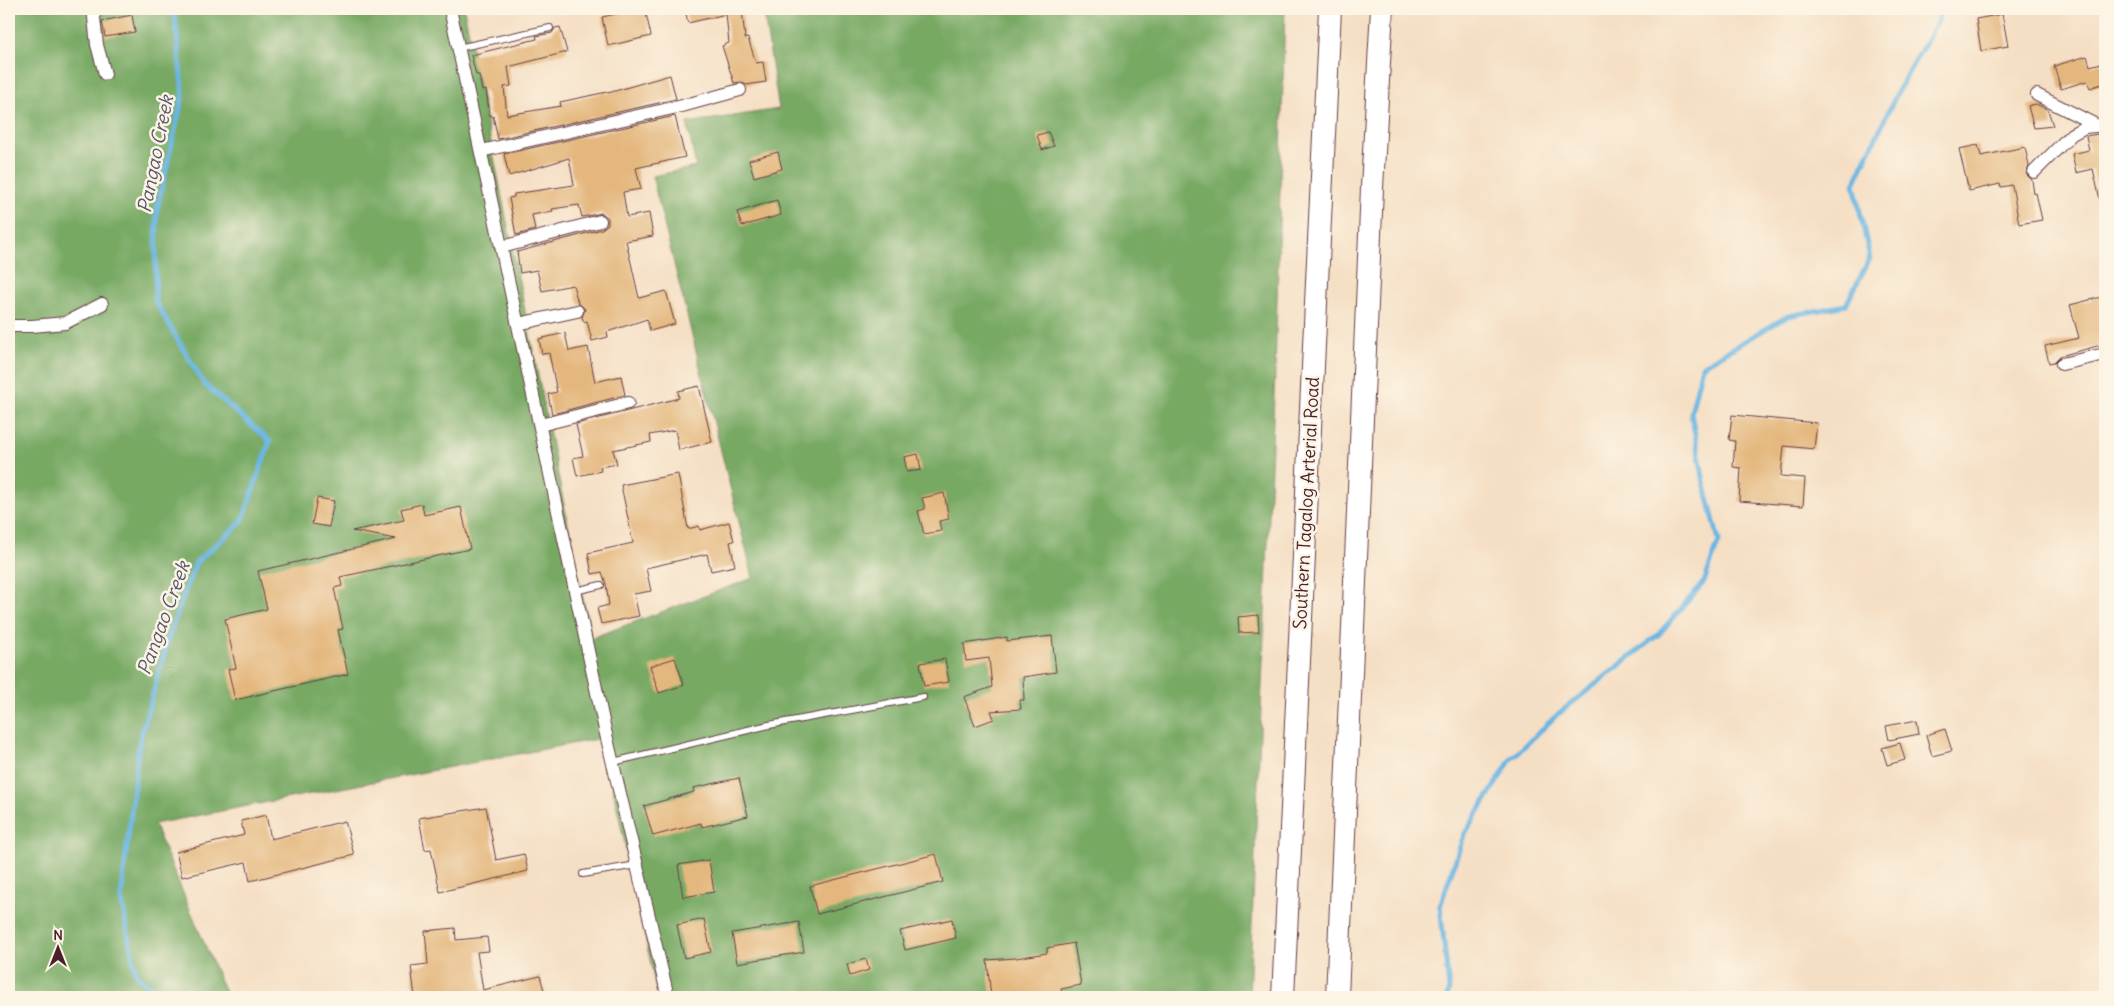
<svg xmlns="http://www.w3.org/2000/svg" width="2114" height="1006" font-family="Delius,sans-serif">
  <rect width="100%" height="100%" fill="#fcf5e5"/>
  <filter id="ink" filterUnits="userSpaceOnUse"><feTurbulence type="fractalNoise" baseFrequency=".02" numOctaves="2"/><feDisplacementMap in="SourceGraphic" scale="10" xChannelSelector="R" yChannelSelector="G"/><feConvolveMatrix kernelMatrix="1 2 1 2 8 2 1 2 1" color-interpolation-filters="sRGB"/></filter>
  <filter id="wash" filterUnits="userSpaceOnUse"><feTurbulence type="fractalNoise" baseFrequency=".0096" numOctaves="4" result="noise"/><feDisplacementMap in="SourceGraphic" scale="20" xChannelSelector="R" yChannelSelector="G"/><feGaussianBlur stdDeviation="1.12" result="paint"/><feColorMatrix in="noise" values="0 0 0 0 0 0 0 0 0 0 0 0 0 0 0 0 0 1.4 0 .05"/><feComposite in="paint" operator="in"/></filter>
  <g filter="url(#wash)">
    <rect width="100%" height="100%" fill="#f5dfc4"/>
    <!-- forest -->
    <path fill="#77a964" stroke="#606448" d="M9,9H464L591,638L753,578L652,176L696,167L687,123L779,109L763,9H1285L1275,373L1249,997H658L602,738L154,824L227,997H9Z"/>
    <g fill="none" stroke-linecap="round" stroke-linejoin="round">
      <!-- stream -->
      <g stroke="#69b5e2" stroke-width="5">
        <path d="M162,997L136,975L121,898L139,743L170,633L196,562L242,522L270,441L204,384L155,301L157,209L183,95L175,16L165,9"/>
        <path d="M1447,997L1449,989L1440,906L1464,835L1511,759L1558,714L1659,634L1704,582L1719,541L1704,482L1691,413L1702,366L1788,316L1846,305L1870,258L1854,184L1899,89L1938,21L1940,9"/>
      </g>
    </g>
    <g id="blocks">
      <!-- building -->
      <g fill="#e4b77e">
        <path d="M640,9H645L651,36L608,46L602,17Z"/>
        <path d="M685,9H742L745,39L748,38L756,63L763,62L766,82L746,85L742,82L734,83L722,46L729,43L726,14L688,23Z"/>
        <path d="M2002,14L2008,46L1981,51L1976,19Z"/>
        <path d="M132,15L135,32L105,37L102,21Z"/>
        <path d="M560,27L567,52L508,67L511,86L504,87L507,115L561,106L560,102L607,92L608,93L670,75L676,99L498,139L493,116H490L486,90L482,91L479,75H476L471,55L537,39L536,36L552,33L555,28Z"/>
        <path d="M2087,56L2090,66L2105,62V83L2090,88L2087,81L2061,89L2054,66Z"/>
        <path d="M2036,104L2048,110L2053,126L2034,128L2028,106Z"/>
        <path d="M675,116L685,157L636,168L641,189L623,192L627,217L649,213L653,236L626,241L639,298L666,291L675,324L650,331L647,319L607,332L608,337L592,341L587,321L584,322L582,317L585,309L578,303L573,285L542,291L537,270L520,273L517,252L602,229L608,224V218L602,213L582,217L579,205L552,209L553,211L532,215L535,230L516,235L509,198L514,197V194L574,185L569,158L509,176L504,154Z"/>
        <path d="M1048,132L1054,146L1042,150L1037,135Z"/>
        <path d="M2104,133L2105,200H2100L2093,169L2076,173L2072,154L2089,150L2086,136Z"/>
        <path d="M1978,145L1981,156L2025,147L2029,166L2026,174L2032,180L2034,194L2036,193L2042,220L2019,224L2012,185L2001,187L2000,184L1969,191L1959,149Z"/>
        <path d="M778,152L782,169L754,177L749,160Z"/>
        <path d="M777,200L781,215L742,226L737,212Z"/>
        <path d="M2105,296V310H2102L2105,322V344L2060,356L2054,362L2049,363L2045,346L2079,338L2070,305Z"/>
        <path d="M565,333L569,351L588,347L595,382L621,376L625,395L552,414L548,394L557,392L549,353L542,354L539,339Z"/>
        <path d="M699,386L712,442L679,450L675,430L650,435L651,442L613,450L617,464L600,467L601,471L577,476L573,458L583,456L576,424L679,398L678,391Z"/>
        <path d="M1732,415L1817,423L1814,449L1784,446L1781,476L1805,478L1803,506L1739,501L1741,468L1733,467L1735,441L1729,440Z"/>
        <path d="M918,454L921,470L907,472L904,457Z"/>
        <path d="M678,474L688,529L699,526L700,530L729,522L734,541L730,542L735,566L711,571L707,554L646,568L651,591L634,594L639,616L601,624L597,608L609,605L606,584L602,572L592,574L588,553L633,543L621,485Z"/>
        <path d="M944,493L949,519L939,521L941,531L924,534L918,511L925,509L922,498Z"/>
        <path d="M317,498L334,501L329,527L312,524Z"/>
        <path d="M422,504L424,515L461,507L470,549L340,577L342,586L334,588L343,629L338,630L348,674L235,700L228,669L236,668L225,619L267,609L258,571L396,539L352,531L404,520L401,509Z"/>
        <path d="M1258,615L1259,632L1239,633L1238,617Z"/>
        <path d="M1052,636L1056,672L1023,677L1024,700H1020L1021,709L991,711L994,719L975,726L964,697L992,687L989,658L966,661L964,644L1007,637V641Z"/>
        <path d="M675,658L684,685L659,693L650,666Z"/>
        <path d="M945,659L949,682L924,686L920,663Z"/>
        <path d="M1917,720L1919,734L1889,740L1886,726Z"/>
        <path d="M1945,729L1952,751L1932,756L1926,735Z"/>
        <path d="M1900,743L1905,760L1887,765L1882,748Z"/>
        <path d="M739,778L748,816L702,827L701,823L653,836L644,806L694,792L693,788Z"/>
        <path d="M486,807L496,860L524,854L528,871L440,892L431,849L425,850L419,818Z"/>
        <path d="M266,815L271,839L345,821L354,855L250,881L246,862L182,877L176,852L244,835L241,821Z"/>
        <path d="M936,854L943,882L817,914L810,886Z"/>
        <path d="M709,860L714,892L683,897L678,865Z"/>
        <path d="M704,919L711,952L684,958L677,925Z"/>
        <path d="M952,919L956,938L905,950L900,931Z"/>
        <path d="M799,922L804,952L737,963L732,933Z"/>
        <path d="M455,928L456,940L487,937L489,951L477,952L483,990L540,976L546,997H415L411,966L428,964L425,931Z"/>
        <path d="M1074,943L1081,985L1061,989L1062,994L1043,997H1027V993L991,997L987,960L1016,958L1047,953V948Z"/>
        <path d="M866,959L869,970L850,976L847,964Z"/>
      </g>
    </g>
  </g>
  <g filter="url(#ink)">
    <use href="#blocks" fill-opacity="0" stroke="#643c42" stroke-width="1"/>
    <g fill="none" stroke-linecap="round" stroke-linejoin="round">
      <defs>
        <g id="lane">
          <path d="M458,48L550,28"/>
          <path d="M575,591L601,585"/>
          <path d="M613,762L769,725L923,697"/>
          <path d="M583,874L637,865"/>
        </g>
        <g id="street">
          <path d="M93,9L97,45L105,74"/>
          <path d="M450,9L605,730L668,997"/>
          <path d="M2037,95L2098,126"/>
          <path d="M481,151L682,106L740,90"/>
          <path d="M2034,172L2072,134L2085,127L2105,125"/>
          <path d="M502,247L600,221"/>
          <path d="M518,324L577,311"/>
          <path d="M9,326H32L65,323L102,304"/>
          <path d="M2062,364L2105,354"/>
          <path d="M540,425L628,403"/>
        </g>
        <g id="highway">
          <path d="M1283,997L1330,9"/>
          <path d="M1337,997L1372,188L1382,9"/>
        </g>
      </defs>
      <!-- lane casing -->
      <use href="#lane" stroke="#643c42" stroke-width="8"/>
      <!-- street casing -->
      <use href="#street" stroke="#643c42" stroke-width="14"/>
      <!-- highway casing -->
      <use href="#highway" stroke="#643c42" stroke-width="24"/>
      <!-- lane -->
      <use href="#lane" stroke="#fff" stroke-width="6"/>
      <!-- street -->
      <use href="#street" stroke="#fff" stroke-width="12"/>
      <!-- highway -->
      <use href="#highway" stroke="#fff" stroke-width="22"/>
    </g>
  </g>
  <g text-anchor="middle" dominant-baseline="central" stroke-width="5" stroke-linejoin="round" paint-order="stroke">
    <!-- street labels -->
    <g font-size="18" fill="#4a1f2b" stroke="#fcf5e5">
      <text transform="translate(1306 503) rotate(-87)">Southern Tagalog Arterial Road</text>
    </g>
    <!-- water labels -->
    <g font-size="19" font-style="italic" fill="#55546b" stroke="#fcf5e5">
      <text transform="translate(155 154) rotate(-79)">Pangao Creek</text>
      <text transform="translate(163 618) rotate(-70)">Pangao Creek</text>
    </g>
  </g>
  <!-- margin -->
  <rect width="2114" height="1006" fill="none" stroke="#fcf5e5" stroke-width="30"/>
  <!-- north arrow -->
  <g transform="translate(58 948)" stroke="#fcf5e5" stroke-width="4" paint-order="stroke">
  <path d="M0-4L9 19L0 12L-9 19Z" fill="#4a1f2b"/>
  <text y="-8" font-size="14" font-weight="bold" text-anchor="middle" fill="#4a1f2b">N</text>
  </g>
</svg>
